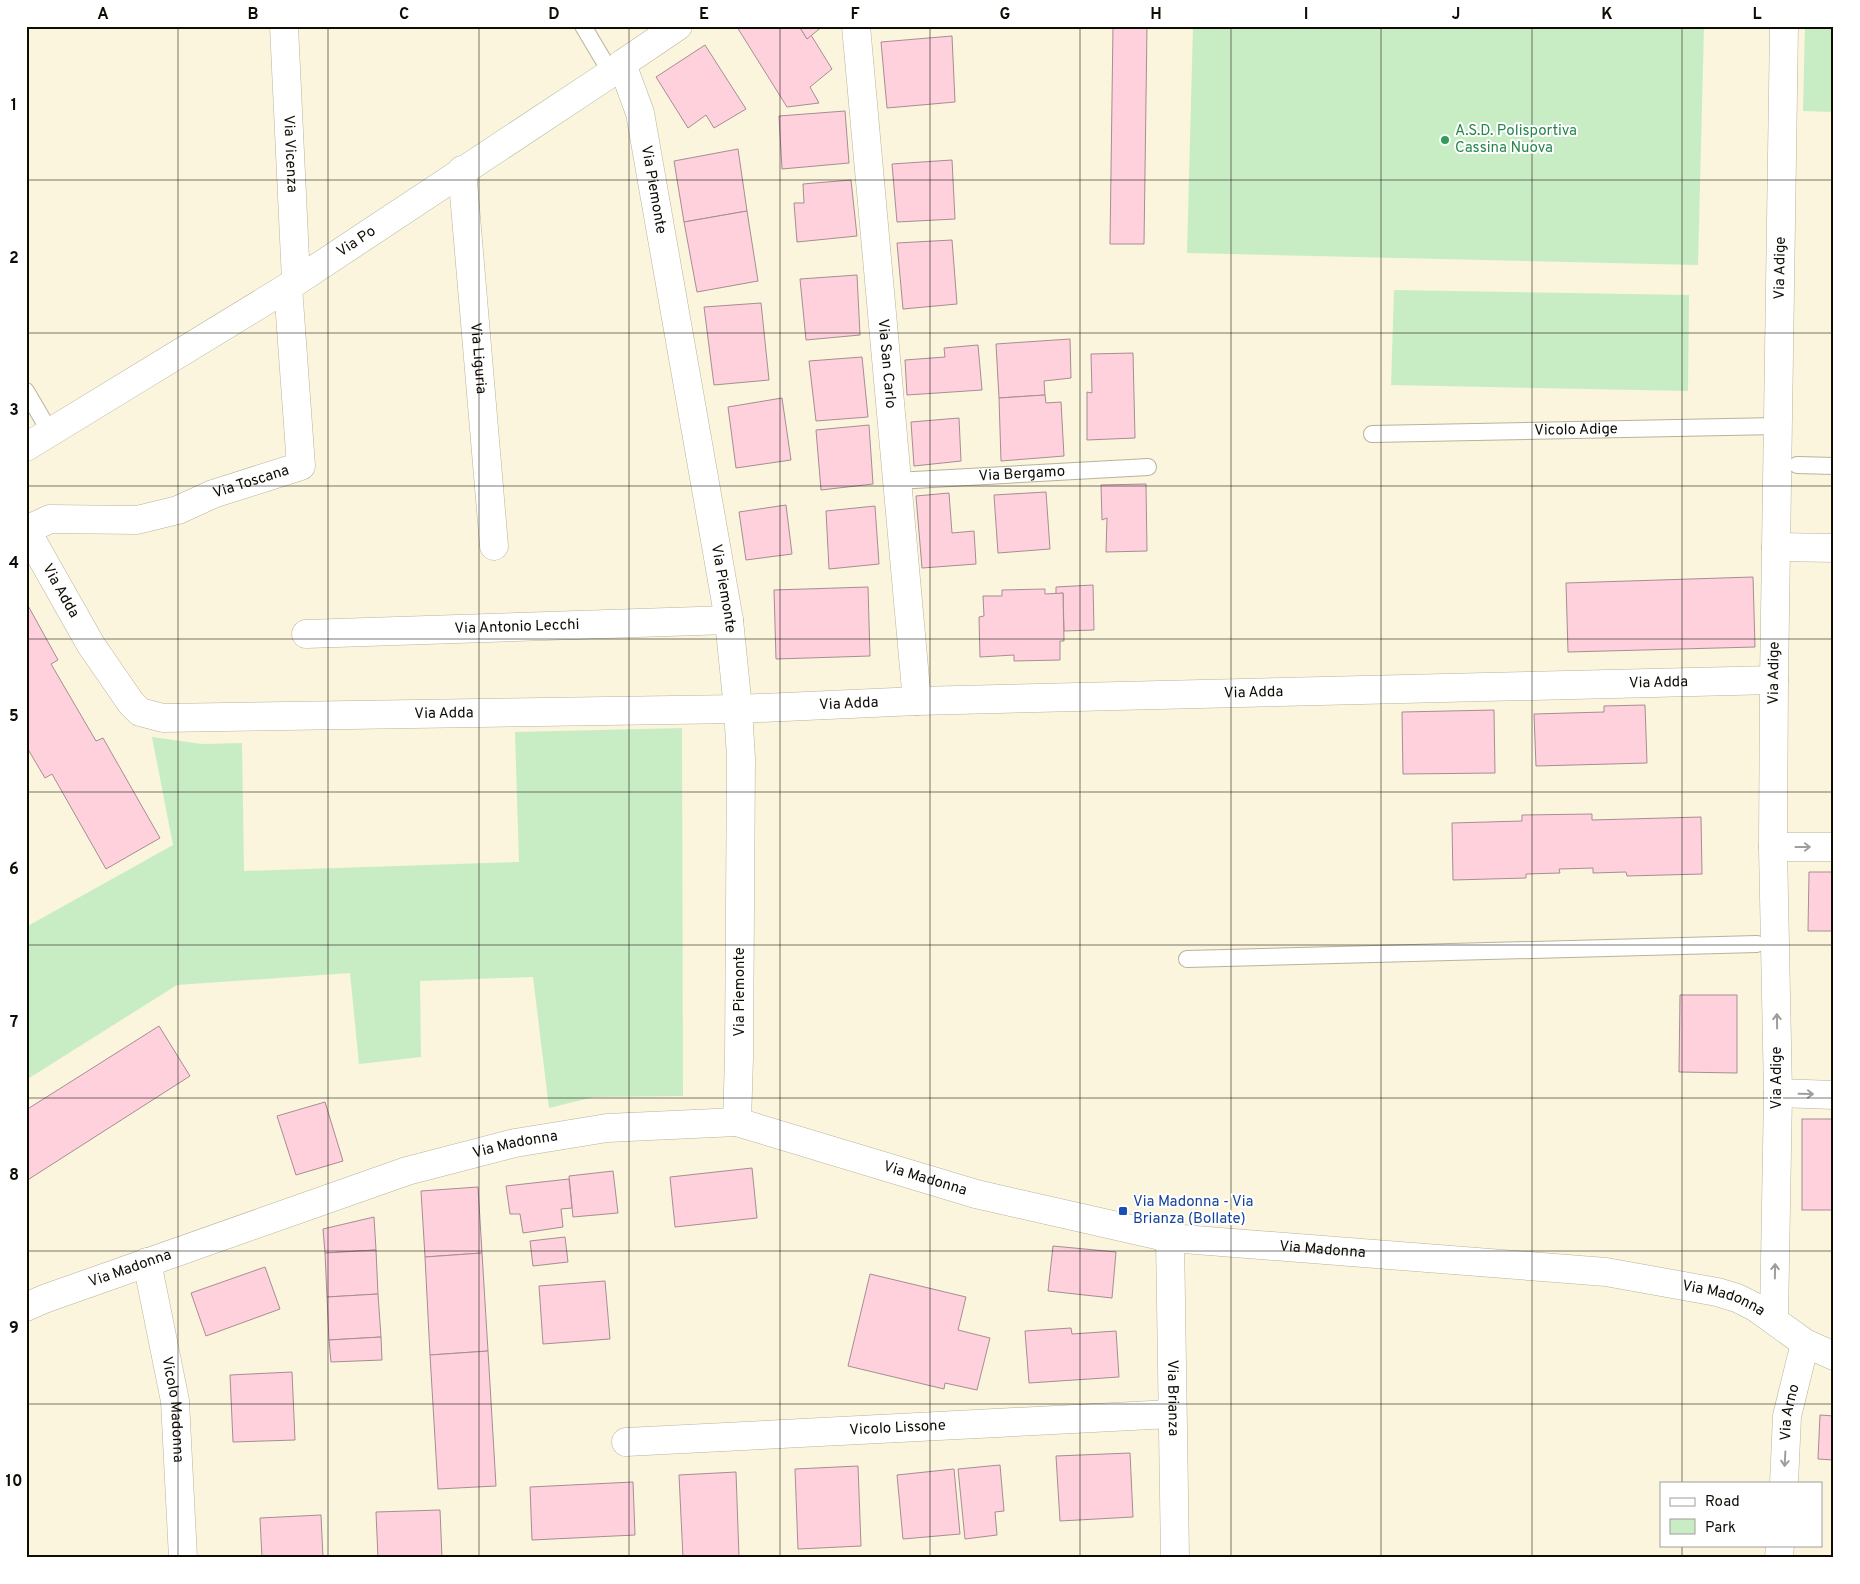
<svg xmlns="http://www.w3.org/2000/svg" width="1860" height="1584" font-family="Overpass,sans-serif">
  <rect width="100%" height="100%" fill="#faf5dc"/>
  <!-- green -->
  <g fill="#c8edc5">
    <path d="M1193,26H1704L1698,265L1187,253Z"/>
    <path d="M1805,26H1834V112L1803,111Z"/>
    <path d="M1394,290L1689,295L1688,391L1391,385Z"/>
    <path d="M682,728L683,1096L594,1097L549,1108L533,977L420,981L421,1057L359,1064L350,973L177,985L26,1080V927L173,845L152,737L202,744L242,743L244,871L519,862L515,732Z"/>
  </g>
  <!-- building -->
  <g fill="#fed1dd" stroke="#a78d94">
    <path d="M738,26H799L807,39L811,35L832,69L810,87L819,103L787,107L737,27Z"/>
    <path d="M799,26H823L807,39Z"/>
    <path d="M1113,26H1147L1144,244H1110Z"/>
    <path d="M952,36L955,102L887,108L881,42Z"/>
    <path d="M705,45L746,109L714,128L706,115L688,128L656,77Z"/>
    <path d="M845,111L849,163L782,169L779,116Z"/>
    <path d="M738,149L747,211L684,222L674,161Z"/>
    <path d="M952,160L955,219L897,222L892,164Z"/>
    <path d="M851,180L857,236L797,242L794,203H804L803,184Z"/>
    <path d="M747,211L758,281L697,292L684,222Z"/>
    <path d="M952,240L957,304L903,309L897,243Z"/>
    <path d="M857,275L860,335L806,340L800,279Z"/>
    <path d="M761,303L769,380L714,385L704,307Z"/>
    <path d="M1070,339L1071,378L1044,381L1045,395L999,398L996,344Z"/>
    <path d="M978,345L982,390L907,395L905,360L945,357L944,348Z"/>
    <path d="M1133,353L1135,438L1087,440V392L1092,393L1091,354Z"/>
    <path d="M862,357L868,417L816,421L809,361Z"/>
    <path d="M1045,395L1046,403L1061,402L1064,456L1001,461L999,398Z"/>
    <path d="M782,398L791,460L736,468L728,407Z"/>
    <path d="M959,418L961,461L914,466L911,422Z"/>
    <path d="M869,425L873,484L821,490L816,430Z"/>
    <path d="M1146,484L1147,551L1106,552L1107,518L1102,520L1101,485Z"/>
    <path d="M1046,492L1050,549L998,553L994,495Z"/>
    <path d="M949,493L952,533L974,531L976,564L922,568L916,496Z"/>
    <path d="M786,505L792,554L746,560L739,512Z"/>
    <path d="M875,506L879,564L829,569L826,511Z"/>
    <path d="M1753,577L1755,647L1568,652L1566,583Z"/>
    <path d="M1093,585L1094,630L1064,631L1063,593L1056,594V587Z"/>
    <path d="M868,587L870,656L776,659L774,590Z"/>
    <path d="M1045,589V594L1063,593L1064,641H1060V660L1014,661V655L980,657L979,617L984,616L983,596H1002V590Z"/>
    <path d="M26,602L58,660L51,664L96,741L103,738L160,838L106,869L52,774L45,778L26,746Z"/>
    <path d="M1645,705L1647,763L1536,766L1534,714L1604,712V706Z"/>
    <path d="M1494,710L1495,773L1403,774L1402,712Z"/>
    <path d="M1592,814V820L1701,817L1702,874L1627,876L1626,872L1593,873V868L1559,869L1560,873L1526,874V878L1453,880L1452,823L1522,821V815Z"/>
    <path d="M1809,872H1834V931H1808Z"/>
    <path d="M1680,995H1737V1073L1679,1072Z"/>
    <path d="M159,1026L190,1076L26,1181V1110Z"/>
    <path d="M325,1102L343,1161L296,1175L277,1116Z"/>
    <rect x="1802" y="1119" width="32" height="91"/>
    <path d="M752,1168L757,1218L675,1227L670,1177Z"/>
    <path d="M613,1171L618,1213L573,1217L569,1176Z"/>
    <path d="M569,1179L572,1208L561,1209L563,1227L523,1233L520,1214H510L506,1186Z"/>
    <path d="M478,1187L482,1253L425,1257L421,1191Z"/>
    <path d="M374,1217L376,1250L325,1253L323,1229Z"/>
    <path d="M565,1237L568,1262L533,1266L530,1241Z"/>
    <path d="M1053,1246L1116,1252L1112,1298L1048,1291Z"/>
    <path d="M376,1250L378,1294L327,1297L325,1253Z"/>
    <path d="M482,1253L488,1351L430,1355L425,1257Z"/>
    <path d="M265,1267L280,1309L206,1336L191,1293Z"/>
    <path d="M870,1274L966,1297L958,1330L990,1338L977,1390L945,1383L944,1389L848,1366Z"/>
    <path d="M605,1281L610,1339L543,1344L539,1286Z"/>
    <path d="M378,1294L381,1337L329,1340L327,1297Z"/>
    <path d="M1071,1328L1072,1334L1116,1331L1119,1377L1029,1383L1025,1331Z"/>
    <path d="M381,1337L382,1360L331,1362L329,1340Z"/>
    <path d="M488,1351L496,1486L438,1489L430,1355Z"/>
    <path d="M292,1372L295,1440L233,1442L230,1375Z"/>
    <path d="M1820,1415L1834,1416V1460L1818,1459Z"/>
    <path d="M1130,1453L1133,1517L1060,1521L1056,1456Z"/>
    <path d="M1000,1465L1004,1511L995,1512L997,1535L965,1539L958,1469Z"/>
    <path d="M858,1466L861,1546L798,1549L795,1469Z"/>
    <path d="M954,1469L960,1534L903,1539L897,1475Z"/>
    <path d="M736,1472L739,1557L683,1558L679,1475Z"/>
    <path d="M633,1482L635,1535L532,1540L530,1487Z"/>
    <path d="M440,1510L442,1558H378L376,1512Z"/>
    <path d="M321,1515L323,1558H262L260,1518Z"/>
  </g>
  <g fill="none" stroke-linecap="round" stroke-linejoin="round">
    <defs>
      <g id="service">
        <path d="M583,26L611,73"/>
        <path d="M26,391L50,432"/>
        <path id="s1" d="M1372,434L1778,426"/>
        <path d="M1797,465L1834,466"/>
        <path id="s2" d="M896,481L1148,467"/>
        <path d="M1187,959L1757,944"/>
      </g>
      <g id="minor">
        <path id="s3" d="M284,26L296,280"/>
        <path id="s4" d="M856,26L917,701"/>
        <path id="s5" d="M622,64L640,113L729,620L738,709L741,758L739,1058L737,1122"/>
        <path id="s6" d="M462,170L494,546"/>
        <path id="s7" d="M26,447L288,287L611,73L622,64L678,26"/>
        <path id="s8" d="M26,530L91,645L131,703L140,712L163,718L738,709L917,701L1774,680"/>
        <path id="s9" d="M26,530L50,519L137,520L178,510L213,494L301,466L288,287"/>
        <path d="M1776,547L1834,548"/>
        <path id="s10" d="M306,634L729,620"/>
        <path d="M1773,847H1834"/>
        <path d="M1778,1093L1834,1095"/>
        <path id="s11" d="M1170,1238L1175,1558"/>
        <path id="s12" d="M147,1262L175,1401L183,1558"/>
        <path id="s13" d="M26,1307L44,1299L407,1171L515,1143L607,1128L737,1122L976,1194L1170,1238L1606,1272L1717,1292L1737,1298L1755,1307L1805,1343L1834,1356"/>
        <path id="s14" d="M1774,1319L1778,1093L1773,847L1774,680L1784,26"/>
        <path id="s15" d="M626,1442L1171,1414"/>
        <path id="s16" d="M1784,1483L1787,1416L1805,1343"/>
        <path d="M1779,1558L1780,1545"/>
      </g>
    </defs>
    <!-- service casing -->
    <use href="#service" stroke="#b8b39b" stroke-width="18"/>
    <!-- minor casing -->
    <use href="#minor" stroke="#b8b39b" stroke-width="29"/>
    <!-- service -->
    <use href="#service" stroke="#fff" stroke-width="16"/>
    <!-- minor -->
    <use href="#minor" stroke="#fff" stroke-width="28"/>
  </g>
  <!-- one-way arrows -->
  <defs><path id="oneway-shaft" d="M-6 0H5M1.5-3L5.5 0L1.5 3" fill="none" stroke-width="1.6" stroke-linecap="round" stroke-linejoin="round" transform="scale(1.25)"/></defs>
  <g stroke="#9f9e9b">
    <use href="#oneway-shaft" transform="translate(1803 847)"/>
    <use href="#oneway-shaft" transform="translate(1777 1021) rotate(-91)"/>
    <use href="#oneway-shaft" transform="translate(1806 1094) rotate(1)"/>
    <use href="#oneway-shaft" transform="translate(1775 1271) rotate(-89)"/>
    <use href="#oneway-shaft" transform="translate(1785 1459) rotate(93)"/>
  </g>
  <!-- grid -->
  <path fill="none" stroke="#0e0c05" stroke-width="1" stroke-opacity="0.55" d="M178,26V1558M328,26V1558M479,26V1558M629,26V1558M780,26V1558M930,26V1558M1080,26V1558M1231,26V1558M1381,26V1558M1532,26V1558M1682,26V1483M26,180H1834M26,333H1834M26,486H1834M26,639H1834M26,792H1834M26,945H1834M26,1098H1834M26,1251H1834M26,1404H1834M1682,1545V1558"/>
  <!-- markers -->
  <circle fill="#2e9e5b" stroke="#fff" stroke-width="2" cx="1445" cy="140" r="5"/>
  <rect fill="#1a4fb4" stroke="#fff" stroke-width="2" x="1118" y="1206" width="10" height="10" rx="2.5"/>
  <g text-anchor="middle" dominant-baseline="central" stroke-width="4" stroke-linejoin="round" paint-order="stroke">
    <!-- leisure labels -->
    <g font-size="15" fill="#27864d" stroke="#fff" text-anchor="start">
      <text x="1455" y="131">A.S.D. Polisportiva<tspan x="1455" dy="17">Cassina Nuova</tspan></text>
    </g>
    <!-- street labels -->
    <g font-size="15" fill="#0e0c05" stroke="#fff">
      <text stroke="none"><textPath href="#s3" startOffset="128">Via Vicenza</textPath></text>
      <text stroke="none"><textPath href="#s5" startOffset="130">Via Piemonte</textPath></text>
      <text stroke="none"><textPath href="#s7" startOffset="389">Via Po</textPath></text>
      <text stroke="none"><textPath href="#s14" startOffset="1051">Via Adige</textPath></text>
      <text stroke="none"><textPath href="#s6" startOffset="189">Via Liguria</textPath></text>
      <text stroke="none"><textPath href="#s4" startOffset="339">Via San Carlo</textPath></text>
      <text stroke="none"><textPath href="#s1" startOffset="204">Vicolo Adige</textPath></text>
      <text stroke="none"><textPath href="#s2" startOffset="126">Via Bergamo</textPath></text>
      <text stroke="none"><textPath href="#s9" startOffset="234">Via Toscana</textPath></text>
      <text stroke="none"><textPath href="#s5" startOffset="535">Via Piemonte</textPath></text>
      <text stroke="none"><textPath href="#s8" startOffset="70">Via Adda</textPath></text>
      <text stroke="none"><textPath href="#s10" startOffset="211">Via Antonio Lecchi</textPath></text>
      <text stroke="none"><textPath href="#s14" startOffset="646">Via Adige</textPath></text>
      <text stroke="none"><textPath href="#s8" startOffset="1735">Via Adda</textPath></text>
      <text stroke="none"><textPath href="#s8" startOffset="1330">Via Adda</textPath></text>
      <text stroke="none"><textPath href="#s8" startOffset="925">Via Adda</textPath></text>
      <text stroke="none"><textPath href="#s8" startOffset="520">Via Adda</textPath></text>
      <text transform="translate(740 992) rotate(-90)">Via Piemonte</text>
      <text transform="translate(1777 1078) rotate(-90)">Via Adige</text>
      <text stroke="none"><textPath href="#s13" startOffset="516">Via Madonna</textPath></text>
      <text stroke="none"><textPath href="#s13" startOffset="936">Via Madonna</textPath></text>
      <text stroke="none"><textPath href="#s13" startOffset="1341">Via Madonna</textPath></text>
      <text stroke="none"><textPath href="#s13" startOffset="111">Via Madonna</textPath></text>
      <text stroke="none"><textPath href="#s13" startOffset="1746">Via Madonna</textPath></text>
      <text stroke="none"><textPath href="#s11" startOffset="160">Via Brianza</textPath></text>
      <text stroke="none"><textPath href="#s12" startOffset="150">Vicolo Madonna</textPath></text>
      <text stroke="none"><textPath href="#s16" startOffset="71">Via Arno</textPath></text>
      <text stroke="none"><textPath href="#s15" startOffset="272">Vicolo Lissone</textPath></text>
    </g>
    <!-- transit labels -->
    <g font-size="15" fill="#164399" stroke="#fff" text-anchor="start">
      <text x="1133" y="1202">Via Madonna - Via<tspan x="1133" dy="17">Brianza (Bollate)</tspan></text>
    </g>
  </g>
  <!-- border -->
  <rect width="1860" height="1584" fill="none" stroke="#ffffff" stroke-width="55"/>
  <!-- legend -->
  <rect x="1660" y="1482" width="162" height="65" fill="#ffffff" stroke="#9f9e9b"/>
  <rect x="1670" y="1498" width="25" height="8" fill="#ffffff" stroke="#9f9e9b"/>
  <text x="1705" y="1506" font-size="15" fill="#0e0c05">Road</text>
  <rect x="1670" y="1519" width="25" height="15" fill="#c8edc5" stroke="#9f9e9b"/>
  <text x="1705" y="1532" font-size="15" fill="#0e0c05">Park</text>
  <rect x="28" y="28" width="1804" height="1528" fill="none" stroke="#0e0c05" stroke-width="2"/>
  <g font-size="16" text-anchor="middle" font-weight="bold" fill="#0e0c05">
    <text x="103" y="19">A</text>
    <text x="253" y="19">B</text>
    <text x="404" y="19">C</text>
    <text x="554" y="19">D</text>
    <text x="704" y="19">E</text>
    <text x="855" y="19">F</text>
    <text x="1005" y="19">G</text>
    <text x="1156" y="19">H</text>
    <text x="1306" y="19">I</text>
    <text x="1456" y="19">J</text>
    <text x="1607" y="19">K</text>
    <text x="1757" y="19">L</text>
    <text x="14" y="110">1</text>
    <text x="14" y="263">2</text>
    <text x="14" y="415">3</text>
    <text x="14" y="568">4</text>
    <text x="14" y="721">5</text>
    <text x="14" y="874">6</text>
    <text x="14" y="1027">7</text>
    <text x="14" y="1180">8</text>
    <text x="14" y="1333">9</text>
    <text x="14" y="1486">10</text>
  </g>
</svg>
